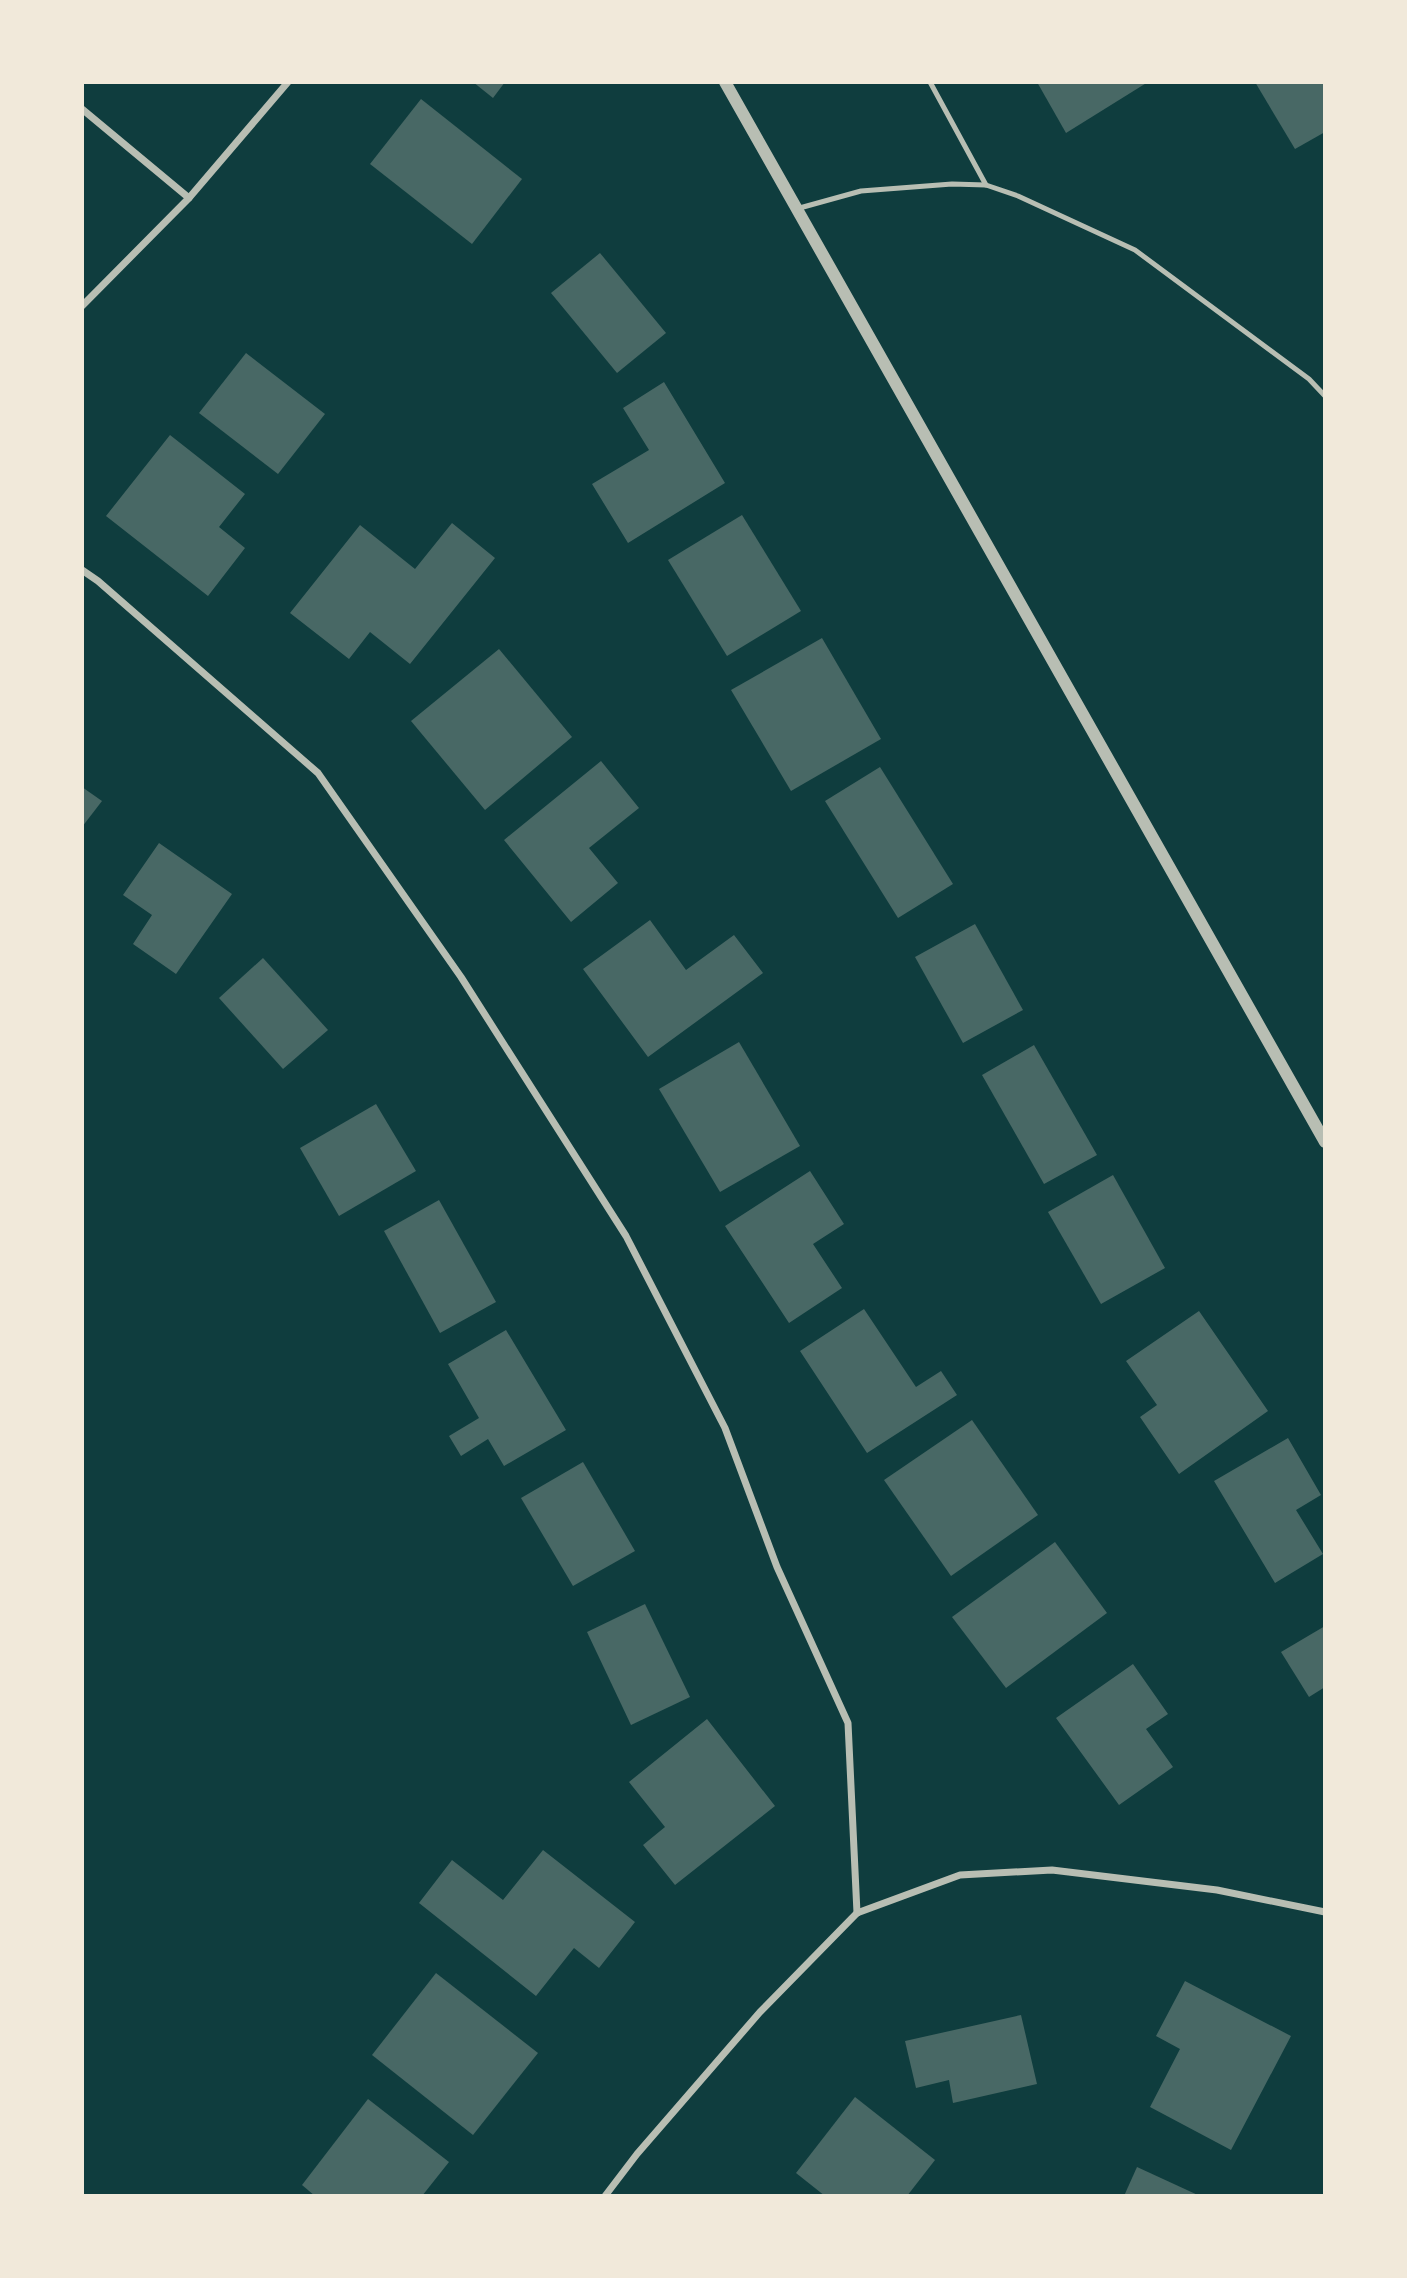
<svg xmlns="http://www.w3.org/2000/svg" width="1407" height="2278" font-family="Helvetica,sans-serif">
  <rect width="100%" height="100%" fill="#0f3d3e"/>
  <!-- building -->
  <g fill="#486865">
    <path d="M473,82H505L493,98Z"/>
    <path d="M1037,82H1148L1066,133Z"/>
    <path d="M1255,82H1325V132L1295,149Z"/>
    <path d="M421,99L522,179L472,244L370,164Z"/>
    <path d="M600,253L666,333L617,373L551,293Z"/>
    <path d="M246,353L325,414L278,474L199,413Z"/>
    <path d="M664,382L725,483L628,543L592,484L649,450L623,408Z"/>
    <path d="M170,435L245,494L219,527L245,548L208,596L106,516Z"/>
    <path d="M742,515L801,611L727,656L668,560Z"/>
    <path d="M452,523L495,558L410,664L370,632L349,659L290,613L360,525L415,569Z"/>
    <path d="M822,638L881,739L791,791L731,690Z"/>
    <path d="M499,649L572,737L485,810L411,721Z"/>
    <path d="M601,761L639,808L589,848L618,883L571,922L504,840Z"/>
    <path d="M880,767L953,884L898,918L825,801Z"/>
    <path d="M82,787L102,801L82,827Z"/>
    <path d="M159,843L232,894L176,974L133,944L152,915L123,895Z"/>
    <path d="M650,920L686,970L734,935L763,973L648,1057L583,969Z"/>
    <path d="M975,924L1023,1010L963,1043L915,957Z"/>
    <path d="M263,958L328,1030L283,1069L219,998Z"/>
    <path d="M739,1042L800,1146L720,1192L659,1089Z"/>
    <path d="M1034,1045L1097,1155L1044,1184L982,1075Z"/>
    <path d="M376,1104L416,1171L339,1216L300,1148Z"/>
    <path d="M810,1171L844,1224L813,1244L842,1288L789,1323L725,1226Z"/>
    <path d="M1113,1175L1165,1268L1101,1304L1048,1212Z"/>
    <path d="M439,1200L496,1302L440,1333L384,1231Z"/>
    <path d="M864,1309L916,1387L941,1371L957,1395L867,1453L800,1351Z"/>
    <path d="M1199,1311L1268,1411L1179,1474L1140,1417L1157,1405L1126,1361Z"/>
    <path d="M506,1330L566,1430L504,1466L488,1439L461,1456L449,1436L479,1418L448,1364Z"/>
    <path d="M972,1420L1038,1515L951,1576L884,1480Z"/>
    <path d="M1288,1438L1321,1495L1296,1510L1323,1554L1275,1583L1214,1481Z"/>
    <path d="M583,1462L635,1551L573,1586L521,1498Z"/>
    <path d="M1055,1542L1107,1613L1006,1688L952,1617Z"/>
    <path d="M645,1604L690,1697L631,1725L587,1632Z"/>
    <path d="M1325,1626V1687L1309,1697L1281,1652Z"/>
    <path d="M1133,1664L1168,1714L1146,1729L1173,1767L1119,1805L1056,1718Z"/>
    <path d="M707,1719L775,1806L675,1885L643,1845L665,1827L629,1782Z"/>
    <path d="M543,1850L635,1922L599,1968L574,1948L536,1996L419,1903L452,1860L503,1900Z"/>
    <path d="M436,1973L538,2053L473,2135L372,2055Z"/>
    <path d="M1185,1981L1291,2036L1231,2150L1150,2107L1180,2049L1156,2036Z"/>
    <path d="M1021,2015L1037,2084L953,2103L949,2080L916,2088L905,2041Z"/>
    <path d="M855,2097L935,2160L907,2196H825L796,2173Z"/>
    <path d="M368,2099L449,2162L422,2196H315L302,2185Z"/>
    <path d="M1137,2167L1200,2196H1124Z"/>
  </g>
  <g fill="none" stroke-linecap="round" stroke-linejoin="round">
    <!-- service -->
    <g stroke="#b8beb3" stroke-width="5">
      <path d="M930,82L986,185"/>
      <path d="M796,209L861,191L952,184L986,185L1018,196L1135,250L1309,379L1325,396"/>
    </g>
    <!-- minor -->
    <g stroke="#b8beb3" stroke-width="7">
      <path d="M82,109L189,198"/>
      <path d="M82,306L189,198L288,82"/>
      <path d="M82,570L98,581L318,773L461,977L626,1236L725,1428L777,1567L848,1723L857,1913"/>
      <path d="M605,2196L637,2154L760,2012L857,1913L960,1875L1052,1870L1217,1890L1325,1912"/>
    </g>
    <!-- tertiary -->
    <path stroke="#b8beb3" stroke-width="12" d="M725,82L1325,1142"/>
  </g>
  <!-- border -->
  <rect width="1407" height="2278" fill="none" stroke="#f1e9da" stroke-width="168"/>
</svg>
